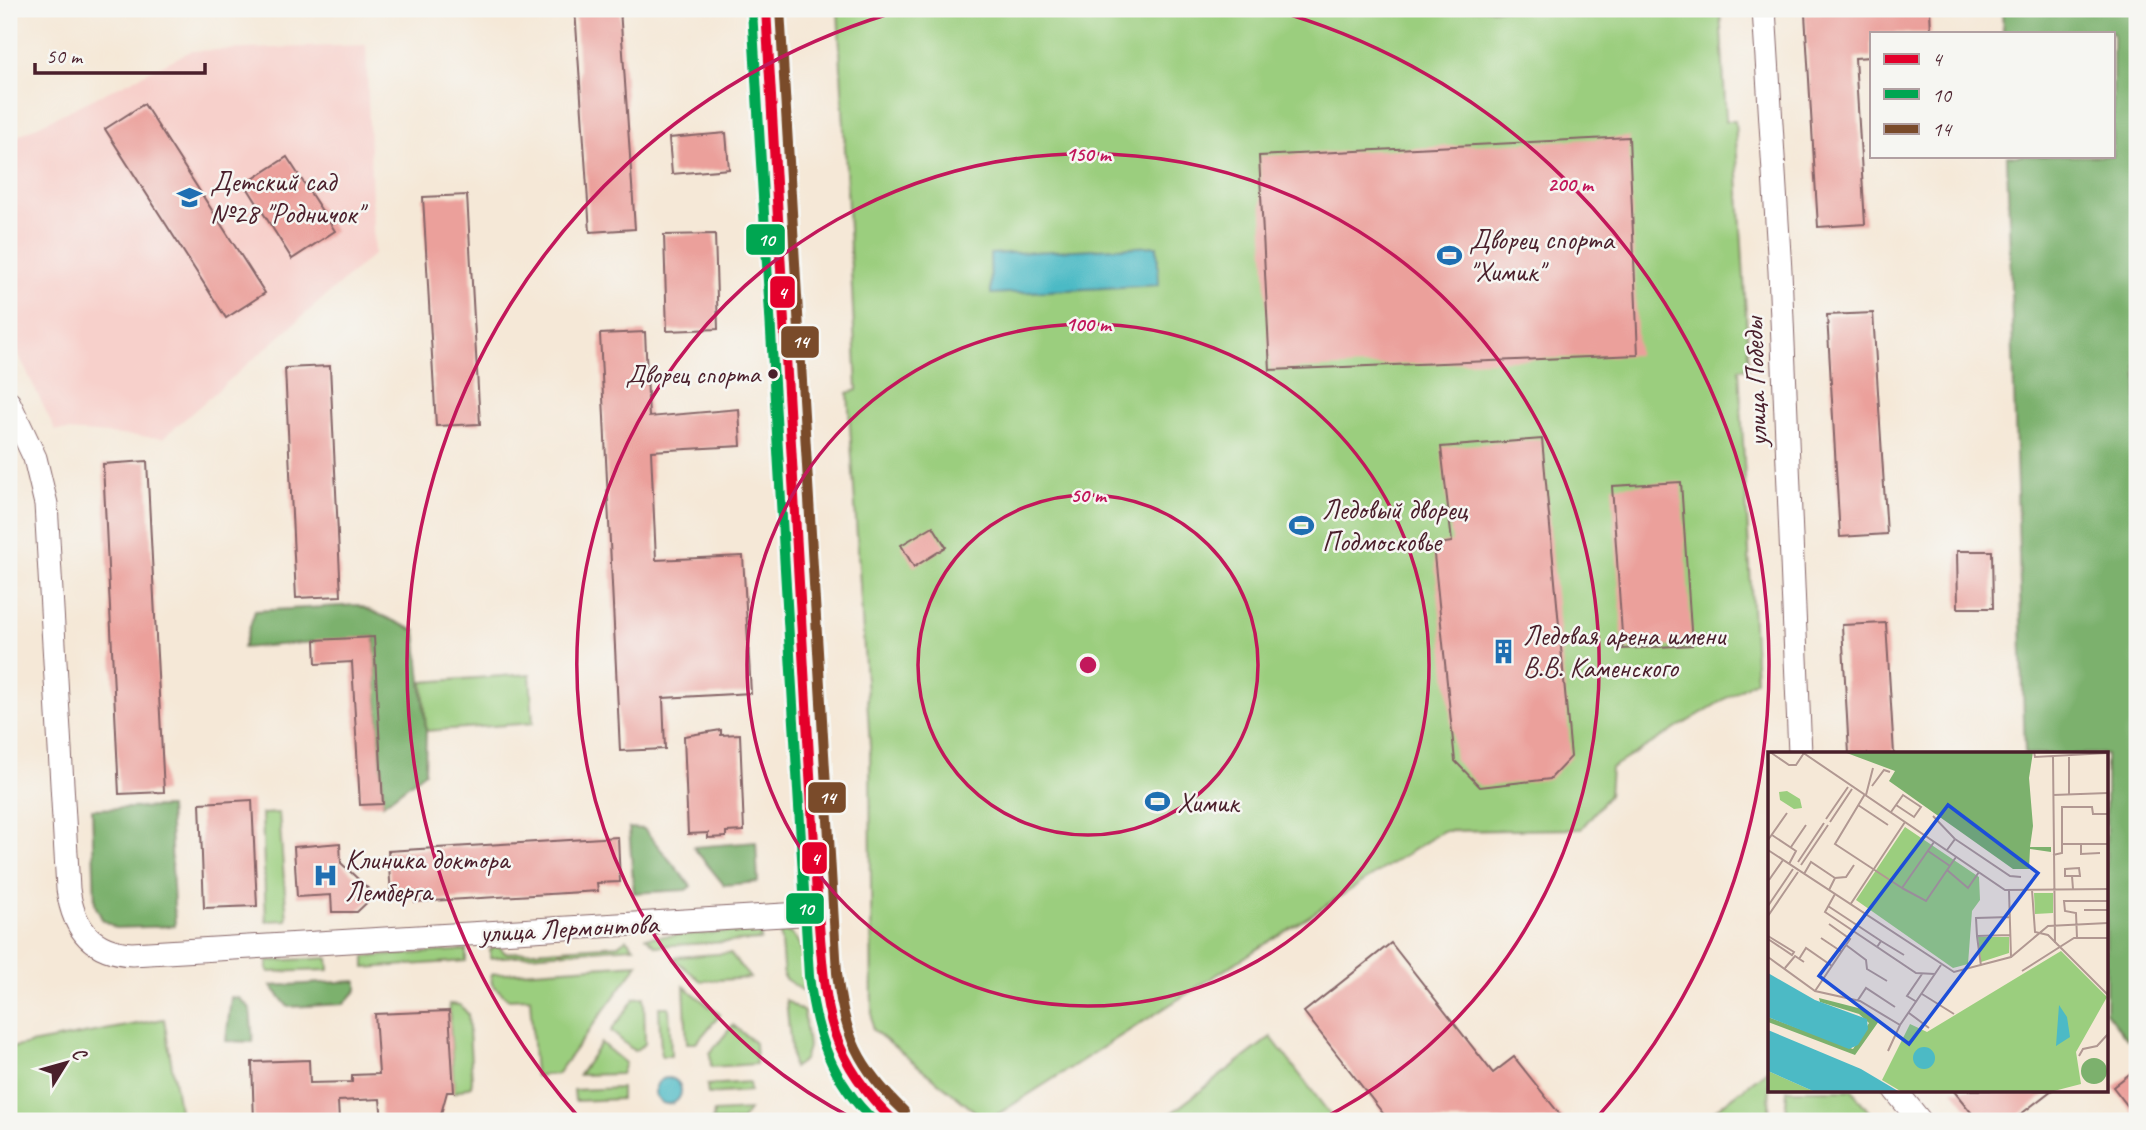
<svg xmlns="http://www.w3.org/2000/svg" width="2146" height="1130" font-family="Caveat,sans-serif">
  <rect width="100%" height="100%" fill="#f6f6f2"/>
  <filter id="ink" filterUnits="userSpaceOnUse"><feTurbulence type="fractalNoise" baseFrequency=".0143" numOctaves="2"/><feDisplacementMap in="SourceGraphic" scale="14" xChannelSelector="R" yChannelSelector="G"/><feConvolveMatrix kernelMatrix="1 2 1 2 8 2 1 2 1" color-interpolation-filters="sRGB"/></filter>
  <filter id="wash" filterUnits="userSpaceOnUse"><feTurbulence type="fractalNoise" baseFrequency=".00686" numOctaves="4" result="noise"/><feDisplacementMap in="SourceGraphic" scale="28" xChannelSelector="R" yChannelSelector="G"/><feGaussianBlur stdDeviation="1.57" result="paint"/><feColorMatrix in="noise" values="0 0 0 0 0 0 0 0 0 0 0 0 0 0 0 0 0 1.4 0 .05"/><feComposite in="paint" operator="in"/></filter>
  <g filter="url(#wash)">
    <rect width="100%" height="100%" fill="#f5e8d7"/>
    <!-- built -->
    <path fill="#f7d0cb" d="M366,45L374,254L163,438L55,430L9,335V140L191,51Z"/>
    <!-- green -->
    <g fill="#9bce7e" stroke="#727654" stroke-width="2">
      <path d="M838,9H1720L1726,121H1735L1749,368L1739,369L1756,680L1611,768L1609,795L1581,829L1443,831L987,1121L872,1029L870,746L848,393L857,390Z"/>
      <path d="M530,674L533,723L426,731L423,682Z"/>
      <path d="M279,813L287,920L266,921L262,814Z"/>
      <path d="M760,930L761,940L656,946L646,937Z"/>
      <path d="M780,931C806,931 805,972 803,991L784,978Z"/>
      <path d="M626,939L634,947L490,958V950L498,945L505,953L618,945Z"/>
      <path d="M466,950V961L365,968V957Z"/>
      <path d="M730,953L750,978L701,981L674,959L676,957Z"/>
      <path d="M328,958L329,970L269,972L267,969L268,961Z"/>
      <path d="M638,964L557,1074L535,1076L530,998L508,999L492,984L491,974Z"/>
      <path d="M684,986L720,1015L696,1043H687Z"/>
      <path d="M644,997L645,1044L634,1051L611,1031L635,998Z"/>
      <path d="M786,1000L804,1012L808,1047L804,1060L793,1068Z"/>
      <path d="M449,1004L460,1005L468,1014L472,1080L471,1086L454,1093Z"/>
      <path d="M659,1007H669L671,1056H661Z"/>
      <path d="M164,1019L181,1121H9V1048Z"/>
      <path d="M733,1025L755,1043L756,1064L711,1067L710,1053Z"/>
      <path d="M1271,1037L1335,1121H1161Z"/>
      <path d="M601,1043L625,1063L621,1074L579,1075Z"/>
      <path d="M1770,1068L1769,1121H1701Z"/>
      <path d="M749,1082L750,1091L708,1094L707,1085Z"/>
      <path d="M621,1088V1099L575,1101L574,1090Z"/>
      <path d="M1787,1090H1852L1876,1121H1785Z"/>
      <path d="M749,1110L741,1121H712L714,1112Z"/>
    </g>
    <!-- forest -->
    <g fill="#7cb16d" stroke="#63684c" stroke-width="2">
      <path d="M2002,9H2137V1031L2127,1039L2106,1012V754H2025L2007,156H2113V33H2003Z"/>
      <path d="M358,605L416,631L426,731L425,772L383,804L374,637L243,648L255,611Z"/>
      <path d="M169,807L175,926L116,928L102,919L95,905L92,809Z"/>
      <path d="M629,828L644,829L691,886L686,890L634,893Z"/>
      <path d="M756,842L758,882L724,885L693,847Z"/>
      <path d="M357,981V990L344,1004L288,1007L271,986Z"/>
      <path d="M231,997L239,998L250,1008L253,1042L226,1041Z"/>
    </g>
    <!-- water -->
    <g fill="#4cbac5" stroke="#4b6c78" stroke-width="2">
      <path d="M1157,246L1159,285L991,294L990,254Z"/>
      <circle cx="668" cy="1091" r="13"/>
    </g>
    <g id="blocks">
      <!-- building -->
      <g fill="#eba09b">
        <path d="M575,9H620L635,229L590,232Z"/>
        <path d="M1897,9H1930L1931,33H1871V57L1855,58L1865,224L1818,227L1805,14Z"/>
        <path d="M144,104L265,293L226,318L105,129Z"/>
        <path d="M726,133L729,169L672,174L669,138Z"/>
        <path d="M1629,137L1638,355L1270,370L1259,156Z"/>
        <path d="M287,157L335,231L292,259L245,184Z"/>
        <path d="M467,195L480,424L436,426L423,197Z"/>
        <path d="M715,234L718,329L667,331L664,235Z"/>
        <path d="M1873,313L1887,534L1840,537L1827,315Z"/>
        <path d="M645,332L649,417L739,409L741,446L651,451L656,560L743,556L751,693L663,698L665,749L620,751L600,334Z"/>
        <path d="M330,366L341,596L296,598L285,368Z"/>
        <path d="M1542,439L1571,757L1550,779L1480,787L1455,761L1433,545L1452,542L1441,447Z"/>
        <path d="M147,461L164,792L119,794L103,464Z"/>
        <path d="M1681,482L1692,645L1623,649L1612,486Z"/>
        <path d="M933,526L946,547L914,567L901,545Z"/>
        <path d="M1957,551H1992L1993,608H1958Z"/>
        <path d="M1886,623L1894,754H1849L1842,625Z"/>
        <path d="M374,637L383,804L360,805L352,662L316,664L315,640Z"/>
        <path d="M721,730V735L740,734L744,831L726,832V837L708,838V833L688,834L684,736Z"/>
        <path d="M252,800L257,906L204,908L200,803Z"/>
        <path d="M618,837L620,882L597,883L598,891L415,902V894L391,896L388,851Z"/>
        <path d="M340,843L341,863L375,895L357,912H332L331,895L297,897L294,847Z"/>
        <path d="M1391,943L1493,1073L1514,1057L1565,1121H1389L1304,1012Z"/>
        <path d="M449,1011L454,1092H447L439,1121H382L380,1099L338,1101L339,1121H254L252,1062L309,1060L310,1083L352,1082V1075L379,1074L375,1014Z"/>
        <path d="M2137,1068V1118L2113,1087Z"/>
        <path d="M1953,1090H2052L2012,1121H1978Z"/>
      </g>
    </g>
  </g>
  <g filter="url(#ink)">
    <use href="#blocks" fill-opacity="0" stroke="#866567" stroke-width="2"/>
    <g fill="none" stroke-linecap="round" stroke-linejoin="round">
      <defs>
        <g id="street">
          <path d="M1764,9L1780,271L1800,754"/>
          <path d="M9,403L35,458L46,504L68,889C73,927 91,952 132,954L818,913"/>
          <path d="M1895,1090L1920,1121"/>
        </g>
        <path id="secondary" d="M766,9L818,913C827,1003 819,1058 894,1121"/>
      </defs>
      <!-- street casing -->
      <use href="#street" stroke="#866567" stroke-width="25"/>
      <!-- secondary casing -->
      <use href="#secondary" stroke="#866567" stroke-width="36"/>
      <!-- street -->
      <use href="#street" stroke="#fff" stroke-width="23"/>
      <!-- secondary -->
      <use href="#secondary" stroke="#fff" stroke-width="33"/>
      <defs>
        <path id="bus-1" d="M766,9L818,913C826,1004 824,1054 894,1121"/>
        <path id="bus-2" d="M752,10L809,976C816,1034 831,1080 874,1121"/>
        <path id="bus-3" d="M780,9L837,973C844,1035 858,1067 904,1111"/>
      </defs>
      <!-- bus-1 casing -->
      <use href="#bus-1" stroke="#f6f6f2" stroke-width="16"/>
      <!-- bus-2 casing -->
      <use href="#bus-2" stroke="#f6f6f2" stroke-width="16"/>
      <!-- bus-3 casing -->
      <use href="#bus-3" stroke="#f6f6f2" stroke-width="16"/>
      <!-- bus-1 -->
      <use href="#bus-1" stroke="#e4002b" stroke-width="10"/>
      <!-- bus-2 -->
      <use href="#bus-2" stroke="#00a651" stroke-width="10"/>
      <!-- bus-3 -->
      <use href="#bus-3" stroke="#7a4b2a" stroke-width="10"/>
    </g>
  </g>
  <!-- distance rings -->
  <g fill="none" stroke="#c2185b" stroke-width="3.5">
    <circle cx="1088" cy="665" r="170"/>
    <circle cx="1088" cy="665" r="341"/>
    <path d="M856 1120A511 511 0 1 1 1320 1120"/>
    <path d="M582 1121A681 681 0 0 1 906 9M1270 9A681 681 0 0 1 1594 1121"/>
  </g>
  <!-- icons -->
  <defs>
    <symbol id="school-bare" viewBox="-9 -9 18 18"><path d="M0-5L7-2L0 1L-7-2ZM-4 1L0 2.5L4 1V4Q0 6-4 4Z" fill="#1f6fb2" stroke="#f6f6f2" stroke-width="2.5" paint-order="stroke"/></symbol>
    <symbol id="stadium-bare" viewBox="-9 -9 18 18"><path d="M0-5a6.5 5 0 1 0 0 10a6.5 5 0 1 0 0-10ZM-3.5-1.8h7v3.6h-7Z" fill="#1f6fb2" stroke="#f6f6f2" stroke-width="2.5" paint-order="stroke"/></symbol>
    <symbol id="building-bare" viewBox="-9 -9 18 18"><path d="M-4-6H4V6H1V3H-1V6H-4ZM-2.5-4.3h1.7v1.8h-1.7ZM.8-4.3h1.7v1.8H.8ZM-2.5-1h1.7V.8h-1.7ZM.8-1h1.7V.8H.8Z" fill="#1f6fb2" stroke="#f6f6f2" stroke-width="2.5" paint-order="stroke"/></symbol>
    <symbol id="hospital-bare" viewBox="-9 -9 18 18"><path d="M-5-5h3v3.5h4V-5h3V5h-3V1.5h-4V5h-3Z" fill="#1f6fb2" stroke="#f6f6f2" stroke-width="2.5" paint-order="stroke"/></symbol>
  </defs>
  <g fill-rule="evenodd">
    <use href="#school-bare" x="172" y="180" width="35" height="35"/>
    <use href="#stadium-bare" x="1432" y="238" width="35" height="35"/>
    <use href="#stadium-bare" x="1284" y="508" width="35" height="35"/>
    <use href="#building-bare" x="1486" y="634" width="35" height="35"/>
    <use href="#stadium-bare" x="1140" y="784" width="35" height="35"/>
    <use href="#hospital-bare" x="308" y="858" width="35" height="35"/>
  </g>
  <!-- markers -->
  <circle fill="#4a1f2b" stroke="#f6f6f2" stroke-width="2.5" cx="773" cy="374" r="6"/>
  <g text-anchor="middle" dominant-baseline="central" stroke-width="5" stroke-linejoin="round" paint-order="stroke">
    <!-- bus labels -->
    <g font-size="26" fill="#4a1f2b" stroke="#f6f6f2" text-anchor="end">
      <text x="760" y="374">Дворец спорта</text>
    </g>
    <!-- poi labels -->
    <g font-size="28" fill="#4a1f2b" stroke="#f6f6f2" text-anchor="start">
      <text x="210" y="181">Детский сад<tspan x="210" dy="32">№28 "Родничок"</tspan></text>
      <text x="1469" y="239">Дворец спорта<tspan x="1469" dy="32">"Химик"</tspan></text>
      <text x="1322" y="509">Ледовый дворец<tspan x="1322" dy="32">Подмосковье</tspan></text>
      <text x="1523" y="635">Ледовая арена имени<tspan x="1523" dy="32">В.В. Каменского</tspan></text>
      <text x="1177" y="802">Химик</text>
      <text x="345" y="859">Клиника доктора<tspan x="345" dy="32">Лемберга</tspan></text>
    </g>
    <!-- street labels -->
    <g font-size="28" fill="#4a1f2b" stroke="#f6f6f2">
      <text transform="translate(1755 382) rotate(-92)">улица Победы</text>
      <text transform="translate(569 928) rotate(-3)">улица Лермонтова</text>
    </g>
  </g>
  <!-- overview -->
  <g transform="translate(1768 752)">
    <rect width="340" height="340" fill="#f5e8d7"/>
    <path d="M19,39L32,47L34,56L26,57L12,48L11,40ZM137,75L211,125L212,148L204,159L200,212L185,216L88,148ZM266,141H285V161L267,162ZM210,185H241V201L213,210ZM293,199L339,245L308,300L313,332L282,340H134L114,328L142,272L159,280ZM0,319L45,339H0Z" fill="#9bce7e"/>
    <path d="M76,0H265L261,26L265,74L262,95H283V100L262,97L261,117H245L121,29L127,19ZM51,246L94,257L111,269L87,303L0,270V265L85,297L101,271L91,262L52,250ZM313 319a13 13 0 1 1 26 0a13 13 0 1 1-26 0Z" fill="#7cb16d"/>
    <path d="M0,221L47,248L99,267L100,277L90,293L81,297L0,265ZM291,253L299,265L302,285L288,294ZM0,278L93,317L130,339H45L0,319ZM145 306a11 11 0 1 1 22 0a11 11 0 1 1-22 0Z" fill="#4cbac5"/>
    <path fill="none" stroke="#b19892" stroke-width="2" d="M2,0L21,13H28L36,1M34,0L237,138L340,137M266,0L267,5L340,1M285,5L287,191M301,5V42M104,34L116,18L122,20M97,42L67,92L134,136L166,90M98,43L105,16M285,43L340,41M90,53L120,73M123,60L135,43L153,55L146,65L128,53M165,64L187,87L179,98M58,67L80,35M62,70L84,37M4,83L28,99L21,112M187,87L242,124L253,125M0,88L19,61M294,92H340M313,93V102L332,101M23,95L38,73M0,98L186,220L243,205L280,174L340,171M160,99L182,114M285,103L294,101V55H324L325,62H340M30,110L56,71M33,113L60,73M179,118L200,136L211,120M36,122L43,110L67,126M304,124H312L311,116L297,117V124H304L305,137M1,128L15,108M134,136L158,149L188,105M61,138L67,126L78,125L86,113M264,138L267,180L280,183L340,243M241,139L243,205M67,142L57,160L148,221L167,222M82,153L137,70M0,154L25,117M60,154L113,189L109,195M316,158H340M0,164L30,120M242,165L208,166L209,184L242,183M0,184L26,200L24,203L0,187M209,184L213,214M53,186L74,200M309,186L308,161L297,159L296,149H340M113,189L136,203M78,193L98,208L99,217L119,229M0,205L47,239L92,249L132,273M31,207L38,196L64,214M17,216L27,204L36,210M254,219L306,186H340M47,239L82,187L61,172M154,242L186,262M90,248L98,236L127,255M149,250L139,244L154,222M141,261L161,276M132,273L173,213M120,299L132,273M311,304L315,297L329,294L340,282"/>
    <path fill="#1d4ed8" fill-opacity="0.15" stroke="#1d4ed8" stroke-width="3.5" d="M180,53L270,121L141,292L51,224Z"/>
    <rect width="340" height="340" fill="none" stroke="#4a1f2b" stroke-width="3.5"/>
  </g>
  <circle cx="1088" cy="665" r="10" fill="#c2185b" stroke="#f6f6f2" stroke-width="3.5"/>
  <g font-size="21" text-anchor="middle" font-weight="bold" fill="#c2185b" stroke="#f6f6f2" stroke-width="5" stroke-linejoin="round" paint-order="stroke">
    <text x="1088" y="161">150 m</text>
    <text x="1570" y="191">200 m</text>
    <text x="1088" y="331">100 m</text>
    <text x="1088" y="502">50 m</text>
  </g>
  <g stroke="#f6f6f2" stroke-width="2.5">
    <rect x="745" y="223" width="41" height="33" rx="7" fill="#00a651"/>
    <rect x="769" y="275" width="27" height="34" rx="7" fill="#e4002b"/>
    <rect x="780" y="325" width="40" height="34" rx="7" fill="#7a4b2a"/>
    <rect x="807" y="781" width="40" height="33" rx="7" fill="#7a4b2a"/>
    <rect x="801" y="841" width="27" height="34" rx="7" fill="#e4002b"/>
    <rect x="785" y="892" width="40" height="33" rx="7" fill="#00a651"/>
  </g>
  <g font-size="19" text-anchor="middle" font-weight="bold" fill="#fff">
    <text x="766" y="246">10</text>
    <text x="782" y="299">4</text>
    <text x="800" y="348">14</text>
    <text x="827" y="804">14</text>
    <text x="815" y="865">4</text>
    <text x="805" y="915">10</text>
  </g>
  <!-- margin -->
  <rect width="2146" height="1130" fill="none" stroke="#f6f6f2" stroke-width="35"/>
  <!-- legend -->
  <rect x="1870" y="32" width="245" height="126" fill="#f6f6f2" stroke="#b1a0a2" stroke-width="2"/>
  <rect x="1884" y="54" width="35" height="10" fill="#e4002b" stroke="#b1a0a2" stroke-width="2"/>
  <text x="1932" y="66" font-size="21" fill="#4a1f2b">4</text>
  <rect x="1884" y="89" width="35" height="10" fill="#00a651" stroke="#b1a0a2" stroke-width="2"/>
  <text x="1932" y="102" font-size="21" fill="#4a1f2b">10</text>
  <rect x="1884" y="124" width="35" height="10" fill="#7a4b2a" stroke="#b1a0a2" stroke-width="2"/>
  <text x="1932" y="136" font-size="21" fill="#4a1f2b">14</text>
  <!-- north arrow -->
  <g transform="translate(66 1063) rotate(53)" stroke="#f6f6f2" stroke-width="5" paint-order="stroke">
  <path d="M0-5L12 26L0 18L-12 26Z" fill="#4a1f2b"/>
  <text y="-10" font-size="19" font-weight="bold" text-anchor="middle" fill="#4a1f2b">С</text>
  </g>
  <!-- scale -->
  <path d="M35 63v10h170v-10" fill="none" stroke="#4a1f2b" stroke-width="3.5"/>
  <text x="46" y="63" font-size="21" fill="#4a1f2b" stroke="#f6f6f2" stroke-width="5" paint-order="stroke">50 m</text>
</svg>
